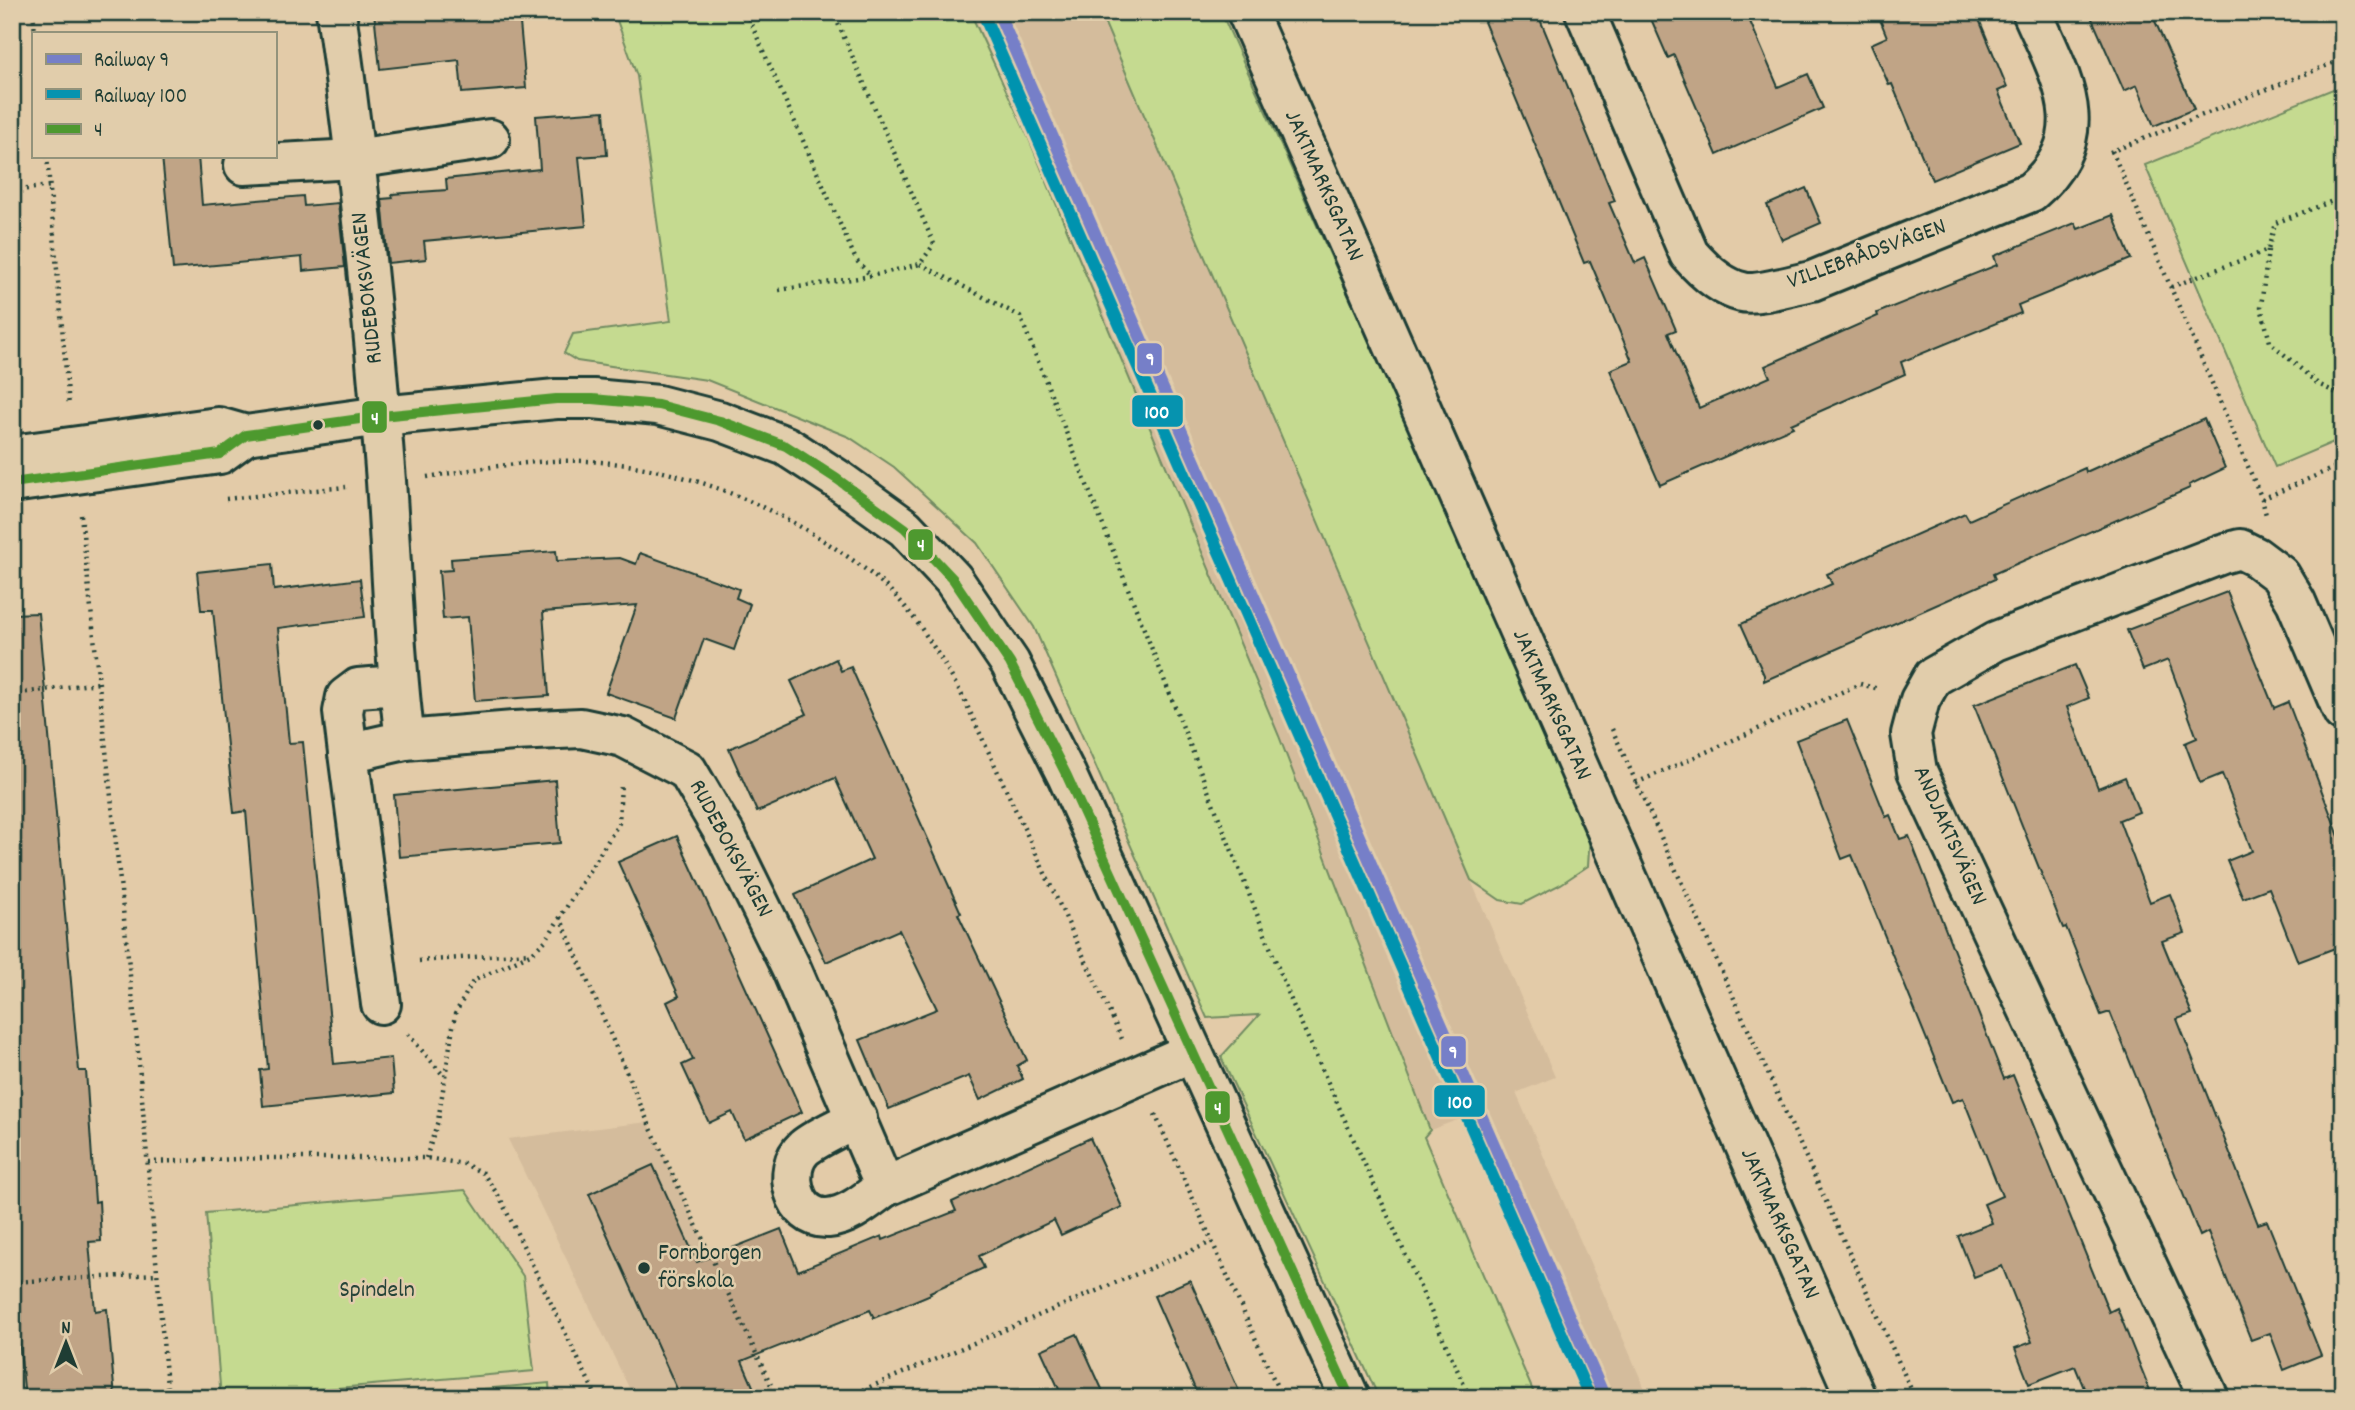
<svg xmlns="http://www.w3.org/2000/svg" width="2355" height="1410" font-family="Dekko,sans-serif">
  <rect width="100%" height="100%" fill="#e3cba8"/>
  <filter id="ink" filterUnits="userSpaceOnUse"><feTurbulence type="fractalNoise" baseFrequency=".0143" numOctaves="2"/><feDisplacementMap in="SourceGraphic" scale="14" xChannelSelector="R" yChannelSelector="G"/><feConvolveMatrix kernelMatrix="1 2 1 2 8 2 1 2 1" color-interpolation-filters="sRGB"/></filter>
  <g filter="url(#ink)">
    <!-- built -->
    <g fill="#d4bc9c">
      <path d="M970,12H1100L1555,1077L1516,1093L1649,1398H1592L1468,1116L1430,1130L1279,736L1029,139Z"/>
      <path d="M648,1122L777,1398H634L508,1139Z"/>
    </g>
    <!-- green -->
    <g fill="#c5da90" stroke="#728c62" stroke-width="2">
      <path d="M614,12H970L1029,139L1279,736L1430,1130L1424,1137L1536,1398H1379L1221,1057L1259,1015L1207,1018L1034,627L977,543L894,467L849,437L707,380L577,361L564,353L573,334L671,321L637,76Z"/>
      <path d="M1100,12H1221L1590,833L1588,866L1561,884L1522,904L1500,900L1471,880Z"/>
      <path d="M2343,85V438L2275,467L2145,165Z"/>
      <path d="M465,1190L523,1276L534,1371L221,1398L206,1213Z"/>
      <path d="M549,1383L550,1398H383Z"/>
    </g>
    <!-- building -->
    <g fill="#c0a486" stroke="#1f3d34" stroke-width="2">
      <path d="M374,12H519L526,88L462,93L459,60L380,69Z"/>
      <path d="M1480,12H1537L1615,201L1609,203L1635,263L1645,258L1676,330L1668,333L1699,408L1770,377L1765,366L1878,316L1877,313L1997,265L1994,256L2075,223L2078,229L2113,215L2131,259L2018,305L2021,313L1901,362L1905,374L1791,424L1793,427L1660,485L1610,370L1632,361L1590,261L1584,263Z"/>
      <path d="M1648,12H1746L1778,87L1808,74L1823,108L1717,155L1674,55L1668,58Z"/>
      <path d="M1877,12H1976L2007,87L1998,91L2020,143L1932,180L1892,84L1889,85L1871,44L1887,37Z"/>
      <path d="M2089,12H2151L2194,109L2154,126L2137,85L2124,91Z"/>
      <path d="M604,111L607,155L579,157L586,226L424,241L426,259L388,263L382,199L393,198L392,194L447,190L446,179L540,169L536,116Z"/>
      <path d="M162,156H198L202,205L303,196L304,206L338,203L345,267L303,271L302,257L173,269Z"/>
      <path d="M1806,188L1821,223L1782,240L1767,205Z"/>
      <path d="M2204,419L2225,468L2189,485L2190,488L1993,574L1995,579L1764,681V675L1741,624L1832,584L1827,574L1965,513L1969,520L2085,468L2086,472Z"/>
      <path d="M556,551L557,561L620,558L636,564L640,553L739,589L736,598L750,604L734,650L704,639L676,718L606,693L637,605L543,612L549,696L475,701L468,617L443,619L439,571L452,570L451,559Z"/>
      <path d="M272,564L274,590L360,579L365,617L278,628L289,743L303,742L334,1064L391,1058L394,1093L263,1106L260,1070L268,1069L246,811L234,813L213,610H201L197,572Z"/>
      <path d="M2227,592L2274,708L2288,702L2343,847V945L2298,962L2269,888L2243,898L2227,861L2252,851L2222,774L2200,783L2185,743L2197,738L2168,660L2143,670L2127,630Z"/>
      <path d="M38,613L79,1071H86L95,1202L99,1201L101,1241L89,1242L95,1311L107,1309L115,1398H25L12,1270V1075H17L12,1012V614Z"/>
      <path d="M836,659L841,671L851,667L961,913L958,914L1027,1060L1017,1066L1023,1079L980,1100L969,1076L889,1109L860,1040L937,1009L899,930L826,962L795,895L872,859L835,778L757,812L729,749L807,714L791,681Z"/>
      <path d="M2075,665L2089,698L2067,707L2098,788L2125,777L2139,812L2119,820L2150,902L2170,894L2185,933L2162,941L2192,1014L2177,1019L2258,1224L2267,1221L2321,1355L2284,1370L2270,1333L2251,1340L2208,1232L2200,1236L2110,1012L2101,1015L2066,927L2063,928L1974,705Z"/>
      <path d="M1847,720L1886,817L1890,815L1900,839L1909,836L2004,1079L2013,1075L2109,1312L2117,1308L2153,1398H2088L2075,1366L2029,1384L2015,1348L2032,1342L2002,1266L1974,1277L1958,1236L1992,1223L1984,1204L2002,1196L1963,1098L1952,1102L1852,855L1842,859L1796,740Z"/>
      <path d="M555,780L560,843L399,857L394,795Z"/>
      <path d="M677,836L802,1112L744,1139L732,1112L709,1123L682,1065L693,1060L667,1002L679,996L618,862Z"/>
      <path d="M1090,1138L1122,1207L1061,1235L1054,1220L979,1256L984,1268L930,1292L931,1294L874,1318L870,1310L742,1361L758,1398H681L589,1194L653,1165L697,1262L781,1229L798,1271L882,1236L883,1240L956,1211L952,1202Z"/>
      <path d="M1190,1280L1242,1398H1199L1154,1296Z"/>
      <path d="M1077,1334L1106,1398H1063L1041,1350Z"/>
    </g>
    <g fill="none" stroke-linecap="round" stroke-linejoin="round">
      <defs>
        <g id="minor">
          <path d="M336,12C358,168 374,325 386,481C392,568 394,654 405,740L348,753L343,712L346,697L358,688L398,685"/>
          <path d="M1247,12L1856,1398"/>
          <path d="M1585,12L1689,254C1702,269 1721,287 1742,292C1756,296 1796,284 1812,281L2031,192C2098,135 2061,78 2032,12"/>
          <path d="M244,165L354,159L490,139"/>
          <path d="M12,455L218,427L246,435L381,416L556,399H593L658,405L720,421L786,446L837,479L905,528L953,579L1010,663L1067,776L1350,1398"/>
          <path d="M12,483L220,454L246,435"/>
          <path d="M405,740L514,731L581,728L623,737L687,770L727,838L791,968L885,1187L1192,1052"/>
          <path d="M348,753L381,1004"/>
          <path d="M857,1118C842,1127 817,1137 804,1148C781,1169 793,1220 828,1218C850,1216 868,1199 885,1187"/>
          <path d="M2209,1398L1917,771L1911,734L1920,700L1933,677L1996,641L2222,554L2240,549L2256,557L2280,575L2296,602L2343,712"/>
        </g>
      </defs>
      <!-- minor casing -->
      <use href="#minor" stroke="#1f3d34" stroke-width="44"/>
      <!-- path -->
      <g stroke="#1f3d34" stroke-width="4.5" stroke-dasharray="2 5" stroke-linecap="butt">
        <path d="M33,12L35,33"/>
        <path d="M746,12L856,260L871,276"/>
        <path d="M2112,151L2262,499L2266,515"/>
        <path d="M2110,152L2343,59"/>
        <path d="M47,156L69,406"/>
        <path d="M12,191L50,186"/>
        <path d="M2268,250L2261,307L2270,342L2318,384L2343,396"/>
        <path d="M920,264L1020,316L1293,1005L1470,1398"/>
        <path d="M2171,287L2268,250L2275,223L2343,197"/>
        <path d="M779,290L871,276L920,264L934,244L833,12"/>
        <path d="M427,477C470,470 511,463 554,461C648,457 742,490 821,539C852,559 884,580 907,609C929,637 947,668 964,699L1122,1039"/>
        <path d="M226,499L346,487"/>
        <path d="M2262,499L2343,464"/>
        <path d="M81,515L137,1041L168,1398"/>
        <path d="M12,694L99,683"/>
        <path d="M1612,729L1915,1398"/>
        <path d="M1636,783L1860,684L1879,689"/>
        <path d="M560,917L648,1122L777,1398"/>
        <path d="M419,961L529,953"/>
        <path d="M408,1034L443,1075"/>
        <path d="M1155,1114L1282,1398"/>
        <path d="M426,1158L438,1121L455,1014L473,981L532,953L546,940L619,823L621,783"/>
        <path d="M148,1162L269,1158H426L464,1164L483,1173L500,1198L597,1398"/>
        <path d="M12,1282L158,1274"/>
        <path d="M844,1398L1212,1242"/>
      </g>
      <!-- minor -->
      <use href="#minor" stroke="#e1cdab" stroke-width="38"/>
      <defs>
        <path id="bus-1" d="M12,483L220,454L246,435L381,416L556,399H593L658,405L720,421L786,446L837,479L905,528L953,579L1010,663L1067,776L1350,1398"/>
      </defs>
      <!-- bus-1 casing -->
      <use href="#bus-1" stroke="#e1cdab" stroke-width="16"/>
      <!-- bus-1 -->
      <use href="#bus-1" stroke="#4e992f" stroke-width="10"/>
      <defs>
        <path id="rail-1" d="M998,12L1605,1398"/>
        <path id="rail-2" d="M985,18L1590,1398"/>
      </defs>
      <!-- rail-1 casing -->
      <use href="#rail-1" stroke="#e1cdab" stroke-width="18"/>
      <!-- rail-2 casing -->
      <use href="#rail-2" stroke="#e1cdab" stroke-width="18"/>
      <!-- rail-1 -->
      <use href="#rail-1" stroke="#767fc8" stroke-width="12"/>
      <!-- rail-2 -->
      <use href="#rail-2" stroke="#0693af" stroke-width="12"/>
    </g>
  </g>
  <!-- markers -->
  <g fill="#1f3d34" stroke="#e1cdab" stroke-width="2.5">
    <circle cx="318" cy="425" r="6"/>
    <circle cx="644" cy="1268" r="7"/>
  </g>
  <g text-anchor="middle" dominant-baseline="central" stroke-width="5" stroke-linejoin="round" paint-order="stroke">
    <!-- street labels -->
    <g font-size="24" fill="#1f3d34" stroke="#e1cdab">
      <text transform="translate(1323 186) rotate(66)">JAKTMARKSGATAN</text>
      <text transform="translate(1867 255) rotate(-20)">VILLEBRÅDSVÄGEN</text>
      <text transform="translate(368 288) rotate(-96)">RUDEBOKSVÄGEN</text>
      <text transform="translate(1551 705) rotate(66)">JAKTMARKSGATAN</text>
      <text transform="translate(1949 836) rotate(66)">ANDJAKTSVÄGEN</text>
      <text transform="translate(730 849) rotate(62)">RUDEBOKSVÄGEN</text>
      <text transform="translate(1779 1224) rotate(66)">JAKTMARKSGATAN</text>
    </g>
    <!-- poi labels -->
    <g font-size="24" fill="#1f3d34" stroke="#e1cdab" text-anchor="start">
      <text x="658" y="1254">Fornborgen<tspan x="658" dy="28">förskola</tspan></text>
    </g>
    <!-- park labels -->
    <g font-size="24" fill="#274539" stroke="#e1cdab">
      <text x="377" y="1291">Spindeln</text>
    </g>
  </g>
  <g stroke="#e1cdab" stroke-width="2.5">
    <rect x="1136" y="342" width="27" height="33" rx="7" fill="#767fc8"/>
    <rect x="1131" y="394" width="53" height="34" rx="7" fill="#0693af"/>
    <rect x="361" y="400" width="27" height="34" rx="7" fill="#4e992f"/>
    <rect x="907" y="528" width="27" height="33" rx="7" fill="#4e992f"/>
    <rect x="1440" y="1035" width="27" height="33" rx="7" fill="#767fc8"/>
    <rect x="1433" y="1084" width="53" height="34" rx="7" fill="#0693af"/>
    <rect x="1204" y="1090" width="27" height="34" rx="7" fill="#4e992f"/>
  </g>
  <g font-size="19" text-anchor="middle" font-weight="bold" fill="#fff">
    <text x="1150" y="365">9</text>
    <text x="1157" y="418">100</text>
    <text x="375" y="424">4</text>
    <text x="921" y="551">4</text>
    <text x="1453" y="1058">9</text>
    <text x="1460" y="1108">100</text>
    <text x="1218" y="1114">4</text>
  </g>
  <!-- margin -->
  <rect width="2355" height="1410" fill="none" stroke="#e1cdab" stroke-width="42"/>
  <rect x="21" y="21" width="2313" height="1368" fill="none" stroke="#1f3d34" stroke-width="2.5" filter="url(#ink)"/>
  <!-- legend -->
  <rect x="32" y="32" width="245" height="126" fill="#e1cdab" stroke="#93937b" stroke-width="2"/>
  <rect x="46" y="54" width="35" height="10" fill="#767fc8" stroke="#93937b" stroke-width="2"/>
  <text x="94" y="66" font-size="21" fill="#1f3d34">Railway 9</text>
  <rect x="46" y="89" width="35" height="10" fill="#0693af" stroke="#93937b" stroke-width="2"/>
  <text x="94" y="102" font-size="21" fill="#1f3d34">Railway 100</text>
  <rect x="46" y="124" width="35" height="10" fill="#4e992f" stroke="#93937b" stroke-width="2"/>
  <text x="94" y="136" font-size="21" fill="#1f3d34">4</text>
  <!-- north arrow -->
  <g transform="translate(66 1343)" stroke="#e1cdab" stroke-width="5" paint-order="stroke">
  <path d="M0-5L12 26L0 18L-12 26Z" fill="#1f3d34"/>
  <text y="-10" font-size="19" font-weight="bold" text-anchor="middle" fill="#1f3d34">N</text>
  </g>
</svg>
